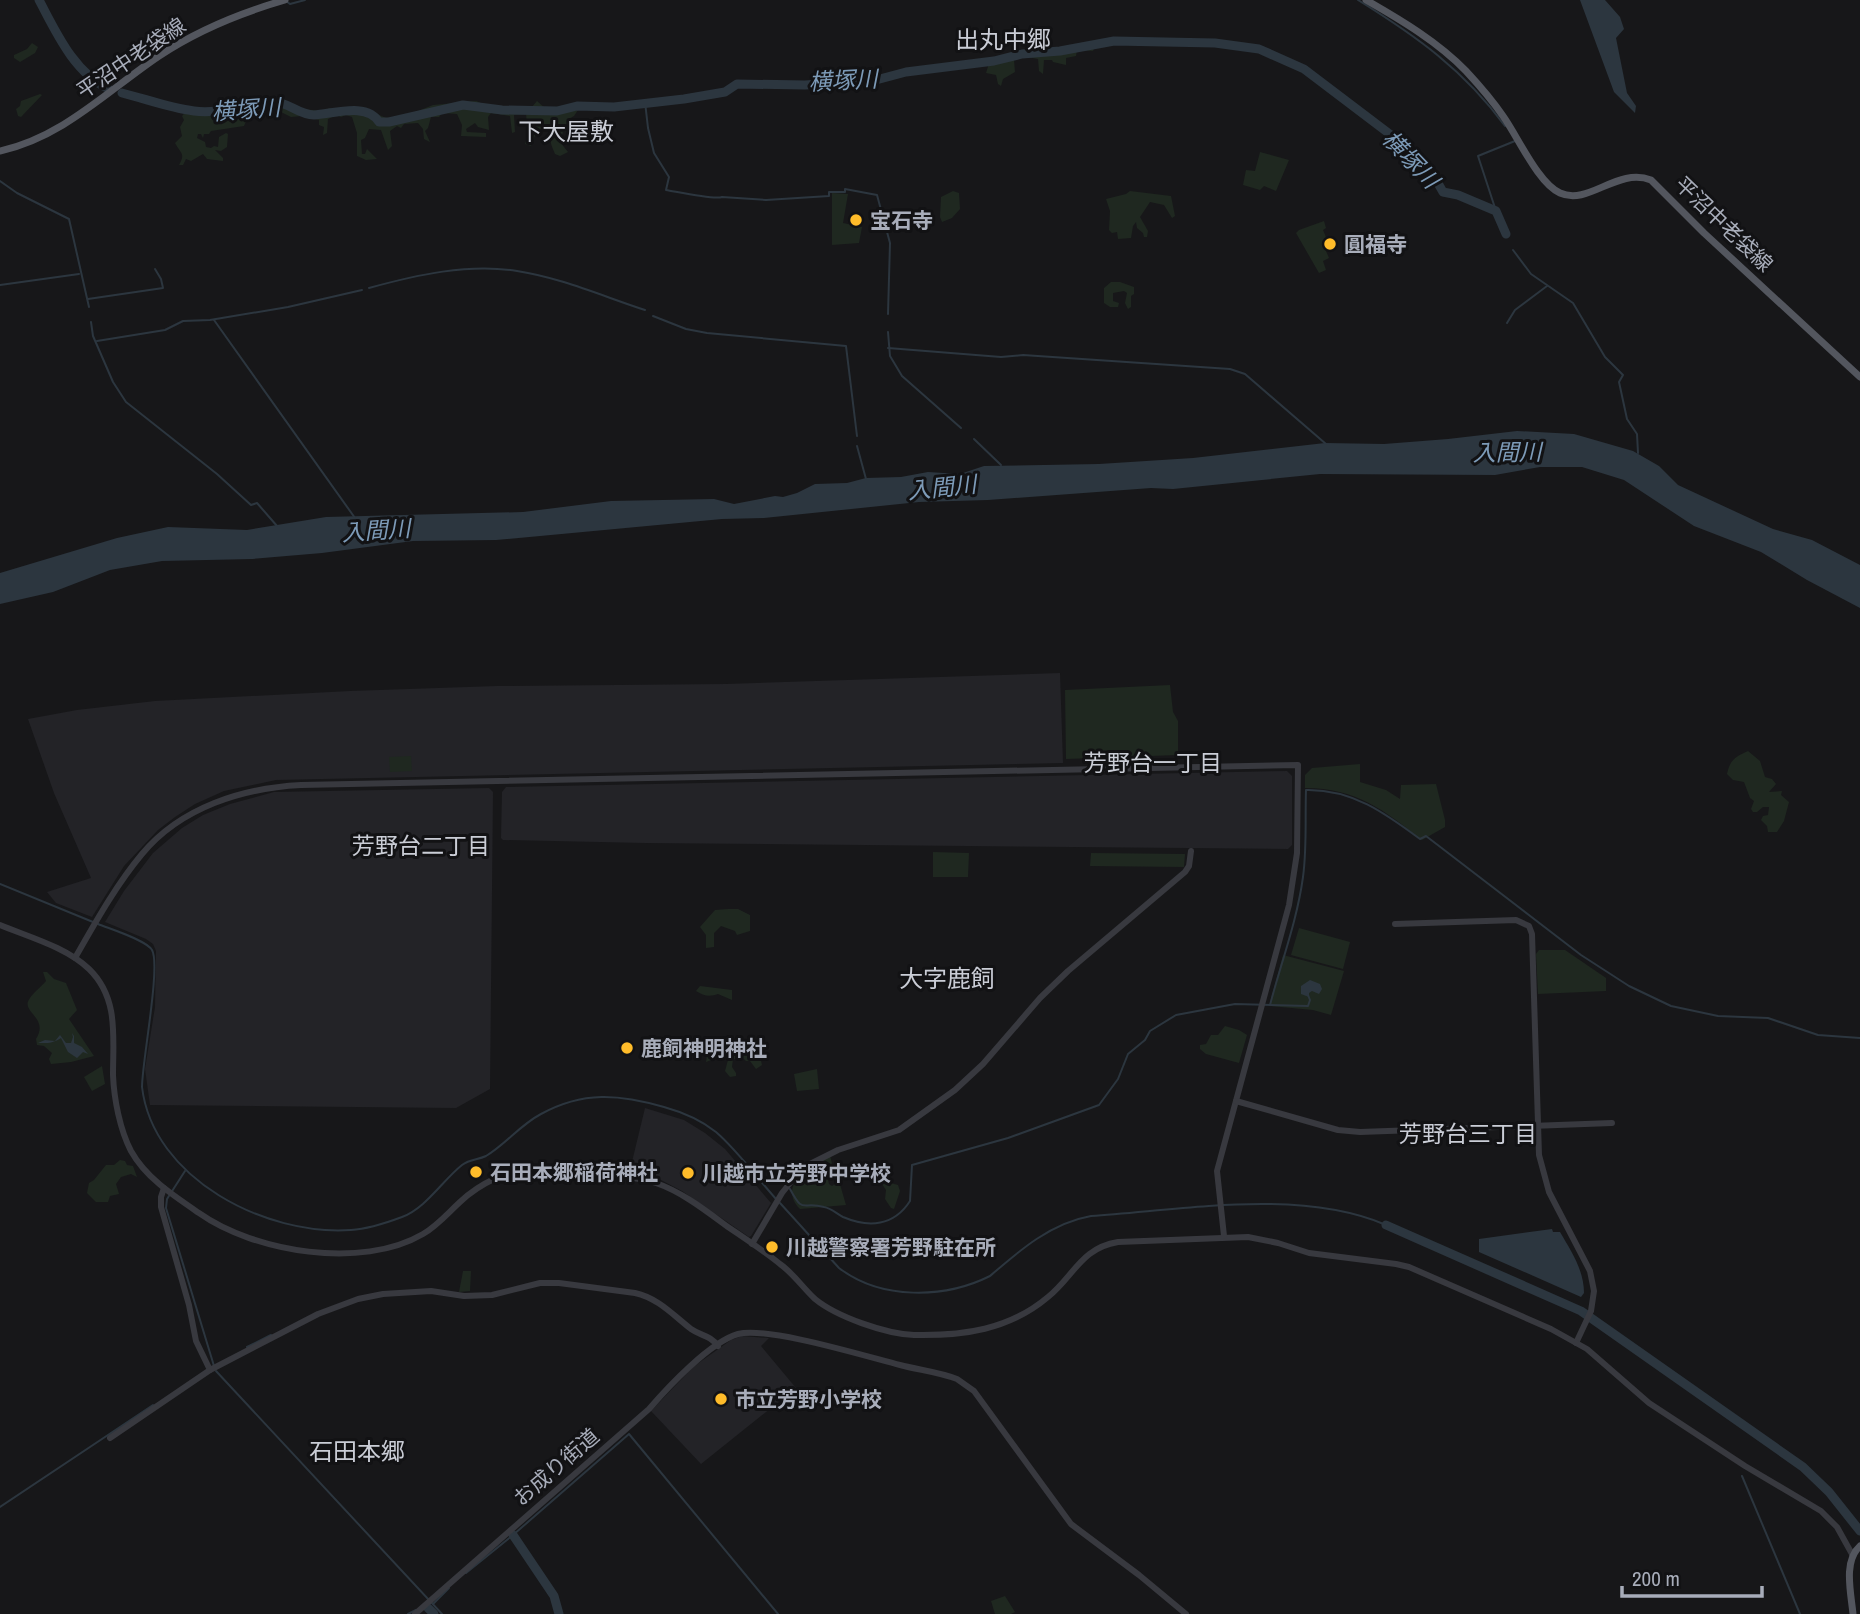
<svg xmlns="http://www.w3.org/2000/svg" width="1860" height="1614" font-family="'Archivo Narrow','Noto Sans JP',sans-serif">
  <rect width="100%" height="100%" fill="#171719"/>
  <!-- built -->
  <g fill="#232327">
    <path d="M1060,673L1063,763L276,780L224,791L195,804L175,817L158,830L124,866L92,917L56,903L47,892L91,878L54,793L28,719L77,710L155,701L350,691L497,686L726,684Z"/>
    <path d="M1287,771L1292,776V845L1288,849L645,843L503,840L501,838L502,792L506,787Z"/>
    <path d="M489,788L493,792L490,1089L456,1108L150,1105L145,1069L155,1007L156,951L153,944L146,939L105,922L124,891L153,853L182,828L203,815L230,804L274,792Z"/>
    <path d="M645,1108L684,1120L705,1133L725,1149L771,1203L751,1236L749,1237L682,1191L661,1180L632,1174L630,1170Z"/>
    <path d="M742,1336L769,1338L761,1346L796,1388L701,1464L651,1411L693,1367L731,1340Z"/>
  </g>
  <!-- green -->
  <g fill="#1f2820">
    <path d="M32,43L38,47L35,53L20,62L14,58V55L27,49Z"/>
    <path d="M1090,43L1095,46L1093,51L1077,50L1076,56L1066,58V65L1053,62L1052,60H1044L1043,74L1039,71L1038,59L1027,57L1014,60L1015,72L1003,79L1001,86L998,84L996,75L986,73L990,60L1002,58L1007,59L1024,55L1056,53L1071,46Z"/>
    <path d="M40,94L42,95L21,117L18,116L16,109L20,106L21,101Z"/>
    <path d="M266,99C278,99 284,103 294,107C304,111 315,108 323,113L329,108L346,110L350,107L375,113L386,118L408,115L433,105L476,101L486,105L504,109L531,108L537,101L546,109L560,107L564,112L578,110L574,116L567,120L568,124L583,127L578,129L576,132H563L560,142L568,152L560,156L555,154C551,144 549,142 552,130L549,128L537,130L531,146L525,144L528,134L526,114L514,115L515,132L512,133L510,116L491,113L488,117L489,130L478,127L475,123L466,129L467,132L486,133V137L461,136L462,125L457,114L442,113L439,117H431L428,128L425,131L430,142L424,139L423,129L418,123L404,124L401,128L397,126L390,131L392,146L388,150L381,130L369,129L365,138L361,140L362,154H365L367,149L377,159L366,160L357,156V133L352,117L346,115L341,117L337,115L328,119L327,133L323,135L324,127L319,125V120L302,116L291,117L275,109L248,117L244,126L211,131L209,134H204L203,138L201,134H198L197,138L205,142L206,147L211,148L214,146L218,147L219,137L226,133L228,134L227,147L221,151L215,150L223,158V161L207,159L203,154L191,161L186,159L183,165H179C186,153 180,153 175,143L182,136L180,127L184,120L182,116L188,109L191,111L193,109C206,109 234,109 243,102L250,104L258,101L265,104Z"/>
    <path d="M1260,152L1289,160L1276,191L1264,186L1260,190L1243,185L1246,170L1255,171Z"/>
    <path d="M953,191L959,193L960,209L952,218L942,222L940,217L941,197Z"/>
    <path d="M1130,191L1171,196L1175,216L1172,218L1164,205L1150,202L1140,217L1148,231L1147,237H1144L1143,233L1137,228L1136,222L1133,226L1131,238L1118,239L1117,232L1112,233L1109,230L1110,211L1106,199L1126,194Z"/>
    <path d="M832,193L848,194L843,223L862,227L859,243L832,245Z"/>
    <path d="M1324,221L1326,228L1323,230L1328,242L1323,244L1329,258L1323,261L1326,270L1319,273L1296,233L1299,230Z"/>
    <path d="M1111,282H1120L1134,287V294L1131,296V307L1128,309L1125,303L1127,293L1124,291L1113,293V301L1119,303L1118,307H1110L1104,303V288Z"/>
    <path d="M1170,685L1173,712L1178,721V755L1066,759L1065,690Z"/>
    <path d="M1748,751L1760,761L1765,777L1772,779L1776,784L1769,792L1782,791L1781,795L1789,802L1784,821L1777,832H1768L1767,826L1761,820L1763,816L1768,815L1769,807H1763L1757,812H1753L1751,809L1754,801L1750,798L1744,782L1733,780L1727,774C1730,760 1735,757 1748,751Z"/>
    <path d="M411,756L412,771L390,772L389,757Z"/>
    <path d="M1360,764V782L1386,790L1400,799L1401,785L1436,784L1445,820V827L1422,840C1384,810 1356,788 1305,788V775L1312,768Z"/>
    <path d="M933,852L969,853L968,877H933Z"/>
    <path d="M1091,853L1185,854L1184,867L1090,866Z"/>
    <path d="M728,909H738L750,915V931L737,935L735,931L721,926L714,933V947L706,948V935L700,927L715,910Z"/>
    <path d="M1299,928L1350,942L1343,969L1291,955Z"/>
    <path d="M1539,950H1565L1606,978V991L1538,994L1536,954Z"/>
    <path d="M1283,955L1344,971L1331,1015L1313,1010L1269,1006Z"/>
    <path d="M43,972H47L54,979L66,983L77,1010L69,1019L94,1056L71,1062L51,1064L49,1059L52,1053L44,1046L37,1045L36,1039C50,1017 19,1012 30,998C34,992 41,987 46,981Z"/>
    <path d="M700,986L732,990V1000L718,994C709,997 704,996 696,991Z"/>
    <path d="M1225,1026L1239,1030L1247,1035L1239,1063L1206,1054L1200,1049V1045L1206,1044L1211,1035H1218Z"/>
    <path d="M712,1052L719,1056L721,1052L727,1055L731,1052L750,1054L759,1052L762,1065L756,1069L750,1061H746L743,1058L733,1059L732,1067L736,1073V1076L730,1077L725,1071L728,1060L719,1057L706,1062L707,1055Z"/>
    <path d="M102,1066L105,1084L92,1091L84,1077Z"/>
    <path d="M817,1069L819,1089L797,1091L794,1074Z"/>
    <path d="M830,1155L833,1168H830V1163L819,1166V1172L822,1176L827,1175L829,1184L832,1186L836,1183L833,1172L837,1174L846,1205L800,1209C777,1184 810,1166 830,1155Z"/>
    <path d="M120,1160L125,1161L127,1165L133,1166L137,1177L131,1174L121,1177L116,1184L119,1194L110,1196L108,1202H96L87,1193L89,1183L94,1180L106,1165H114Z"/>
    <path d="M884,1181L898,1185L900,1191L894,1209L891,1208L885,1199L886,1190L882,1184Z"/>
    <path d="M463,1271H471L470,1291L459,1292Z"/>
    <path d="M1005,1596L1015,1612L1011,1614H995L991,1601Z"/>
  </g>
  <!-- water -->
  <g fill="#2c363f">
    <path d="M1580,0H1605L1620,17L1624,29L1616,38L1627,93L1636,106L1635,113L1614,92Z"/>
    <path d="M1517,431L1574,434L1633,451L1659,466L1678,485L1773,529L1812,540L1860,565V608L1807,580L1761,552L1694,526L1624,480L1582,467H1540L1495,475L1320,474L1173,489L1151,488L988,500L919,502L764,518L722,519L496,540L413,541L322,553L252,559L162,561L110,570L53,592L0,604V573L117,538L168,527L247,530L326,517L523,512L611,501L714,499L734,504L775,496L783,497L797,493L815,484L847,483L866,478L901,477L928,472L960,474L984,466L1099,464L1193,458L1325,443L1384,444L1448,439Z"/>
    <path d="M1310,980L1320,984L1322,989L1319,994L1312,991L1309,993V997L1301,994V986Z"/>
    <path d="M72,1033L74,1036V1043L82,1047L88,1054L83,1052L77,1058L68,1052L61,1038C52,1044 46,1043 38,1043L45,1040L55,1041L60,1035L66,1043H71L73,1037Z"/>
    <path d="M1552,1229L1553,1232H1560C1571,1251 1584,1270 1584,1293L1581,1297L1479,1252V1239Z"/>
  </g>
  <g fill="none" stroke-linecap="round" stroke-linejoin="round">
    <!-- stream -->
    <g stroke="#2c363f" stroke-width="2">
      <path d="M1358,0C1416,36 1464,70 1505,126"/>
      <path d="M286,1L290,4L305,0"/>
      <path d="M645,102L648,128L654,153L669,177L666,190C678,192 714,200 722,197L766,200L829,196V192H845V189L877,195L890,243L888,314"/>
      <path d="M0,181L17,193L69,219L89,307"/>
      <path d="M1496,211L1478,156L1515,141"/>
      <path d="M1513,250L1531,274L1573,303L1605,357L1623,375L1619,382L1627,419L1637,434L1638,453"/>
      <path d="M0,285L79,274"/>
      <path d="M369,288C416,275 469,263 517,271C562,278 602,296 645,310"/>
      <path d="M88,299L163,288L161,279L155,269"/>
      <path d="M653,316L686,329L707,333L846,346L857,436"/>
      <path d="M214,320L355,518"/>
      <path d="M91,322L93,336L113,382L126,402L217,474L251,505L257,503L277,526"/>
      <path d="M1507,323L1515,310L1547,286"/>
      <path d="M888,332L890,356L902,376L961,428"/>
      <path d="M97,341L165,330L183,321L210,320L288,307L362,290"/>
      <path d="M888,348L1001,357L1023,355L1230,369L1245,374L1326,444"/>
      <path d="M974,439L1001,465"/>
      <path d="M857,446L866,479"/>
      <path d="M0,884L93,922"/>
      <path d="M98,924C110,929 146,940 152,950C161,966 142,1062 142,1087C153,1179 266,1236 351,1230C368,1229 386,1223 402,1217C426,1208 442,1181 462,1165C470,1159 478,1160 486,1156C506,1144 520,1125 541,1114C583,1091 619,1094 664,1107C682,1112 701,1120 716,1132C738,1151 757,1178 776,1199"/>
      <path d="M1270,1005C1281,963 1297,921 1303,877C1307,848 1305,819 1306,790C1352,789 1385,813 1420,839L1426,836L1581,955L1629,986L1671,1006L1718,1016L1768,1018L1818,1035L1860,1038"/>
      <path d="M185,1171L167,1199L166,1208L214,1366"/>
      <path d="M790,1189C804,1215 801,1201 824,1207C831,1208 837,1214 843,1217C869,1228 894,1226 910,1201L912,1165L1008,1138L1099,1105L1118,1079L1128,1054L1145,1040L1150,1031L1176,1015L1235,1004L1308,1006L1310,1000L1308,995"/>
      <path d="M780,1203L839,1268C881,1300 944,1299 990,1276C1020,1250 1051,1223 1091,1216C1183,1210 1300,1188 1386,1225"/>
      <path d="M247,1347L271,1335"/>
      <path d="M216,1371L442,1614"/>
      <path d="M1742,1476L1800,1614"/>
      <path d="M0,1507L153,1405"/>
      <path d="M466,1573L513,1535L629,1434L778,1614"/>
      <path d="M433,1604L449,1588"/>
      <path d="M408,1614L416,1610"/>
    </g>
    <!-- river -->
    <g stroke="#2c363f" stroke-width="9">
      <path d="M39,0C56,32 74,73 109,89"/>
      <path d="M122,93C146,99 170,108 194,111C221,115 248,102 274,102C289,102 298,115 314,115C333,114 367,102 379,122H389L463,105L502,110L557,111L577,106L614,107L684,99L725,92L737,84L805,85L876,80L906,72L994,61L1022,54L1060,51L1114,41L1215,43L1259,49L1304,69L1391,135L1435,178L1443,192L1458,195L1496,211L1506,234"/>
      <path d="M1386,1225L1581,1311L1803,1467L1829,1492L1860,1531"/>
      <path d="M513,1535L554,1596L559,1614"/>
      <path d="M428,1608L434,1614"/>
    </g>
    <!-- minor -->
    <g stroke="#38393f" stroke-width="6">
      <path d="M1395,924L1516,920L1529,926L1532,934L1539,1155L1549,1192L1590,1271L1594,1291L1591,1311L1576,1343"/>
      <path d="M0,925C29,937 66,947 89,969C119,998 113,1037 113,1075C114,1099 120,1130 131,1151C146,1178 174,1196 199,1213C254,1252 362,1270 423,1234C437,1226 448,1213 460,1202C480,1183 508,1170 536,1167C555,1166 574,1170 593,1173C614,1176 635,1176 656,1183C682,1192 705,1210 728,1227C746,1239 764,1251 780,1264C794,1274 803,1288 815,1299C837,1317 886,1334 914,1335C963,1336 1009,1330 1048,1297C1074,1276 1081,1248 1118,1242L1248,1237L1278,1243L1309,1253L1396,1264L1409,1267L1551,1329L1587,1349L1649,1403L1745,1466L1821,1511L1837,1527L1852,1554"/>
      <path d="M75,958C95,923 116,885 142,854C181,807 243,788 301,785L1298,765L1297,853L1289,905L1217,1171L1224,1236"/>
      <path d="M1236,1101L1338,1130L1360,1132L1612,1123"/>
      <path d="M164,1188L161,1197V1207L189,1305L196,1341L210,1370"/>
      <path d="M752,1244L782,1193L802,1168L838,1150L899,1130L955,1090L983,1064L1040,998L1068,971L1185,872L1189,866L1191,851"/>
      <path d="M110,1438L210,1370L318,1314L358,1299L383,1294L431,1291L464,1296L492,1295L540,1283H559L635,1293C658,1298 673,1315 691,1329C701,1336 710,1335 718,1346"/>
      <path d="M415,1614L649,1409C668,1387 710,1342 738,1334C767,1326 868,1357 900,1365C919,1370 939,1372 957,1379L974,1391L1071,1524L1139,1575L1186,1614"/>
    </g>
    <!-- major -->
    <g stroke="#53565e" stroke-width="7">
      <path d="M1366,0C1401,20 1438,42 1466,71C1479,85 1492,100 1503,116C1518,137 1538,183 1560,193C1589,206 1617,167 1651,180L1704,233L1860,377"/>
      <path d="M0,151C63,137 107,91 159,56C198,30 240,13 285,0"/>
      <path d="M1853,1614C1851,1593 1843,1561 1860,1546"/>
    </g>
  </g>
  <!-- markers -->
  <g fill="#ffbc2a" stroke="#121214" stroke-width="2.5">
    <circle cx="856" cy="220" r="7"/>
    <circle cx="1330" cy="244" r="7"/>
    <circle cx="627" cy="1048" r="7"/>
    <circle cx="476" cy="1172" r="7"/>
    <circle cx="688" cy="1173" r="7"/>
    <circle cx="772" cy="1247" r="7"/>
    <circle cx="721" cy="1399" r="7"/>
  </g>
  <g text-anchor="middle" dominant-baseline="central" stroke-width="6" stroke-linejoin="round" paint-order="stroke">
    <!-- street labels -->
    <g font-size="21" fill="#a8adba" stroke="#121214">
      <text transform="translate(131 58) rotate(-34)">平沼中老袋線</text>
      <text transform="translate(1724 224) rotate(44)">平沼中老袋線</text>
      <text transform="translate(556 1467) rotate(-41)">お成り街道</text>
    </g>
    <!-- poi labels -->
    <g font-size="21" font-weight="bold" fill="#a8adba" stroke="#121214" text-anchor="start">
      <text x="870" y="220">宝石寺</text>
      <text x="1344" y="244">圓福寺</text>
      <text x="641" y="1048">鹿飼神明神社</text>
      <text x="490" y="1172">石田本郷稲荷神社</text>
      <text x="702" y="1173">川越市立芳野中学校</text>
      <text x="786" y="1247">川越警察署芳野駐在所</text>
      <text x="735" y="1399">市立芳野小学校</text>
    </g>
    <!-- water labels -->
    <g font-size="23" font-style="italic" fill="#7d9bb8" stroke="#121214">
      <text transform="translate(843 80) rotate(-3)">横塚川</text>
      <text transform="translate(246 109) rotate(-4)">横塚川</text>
      <text transform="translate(1411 159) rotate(46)">横塚川</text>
      <text transform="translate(1507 452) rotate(-1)">入間川</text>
      <text transform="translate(942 487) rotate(-6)">入間川</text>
      <text transform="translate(376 530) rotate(-4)">入間川</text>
    </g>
    <!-- neighbourhood labels -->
    <g font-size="23" fill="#cacdd6" stroke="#121214">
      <text x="1153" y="762">芳野台一丁目</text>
      <text x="421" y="845">芳野台二丁目</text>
      <text x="1468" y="1133">芳野台三丁目</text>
    </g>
    <!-- quarter labels -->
    <g font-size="24" fill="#cacdd6" stroke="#121214">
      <text x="1003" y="39">出丸中郷</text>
      <text x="566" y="131">下大屋敷</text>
      <text x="947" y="978">大字鹿飼</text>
      <text x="357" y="1451">石田本郷</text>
    </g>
  </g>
  <!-- scale -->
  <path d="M1622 1586v10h140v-10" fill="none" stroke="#a8adba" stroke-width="3.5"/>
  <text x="1632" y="1586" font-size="21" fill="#a8adba" stroke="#121214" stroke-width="5" paint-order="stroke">200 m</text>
</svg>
